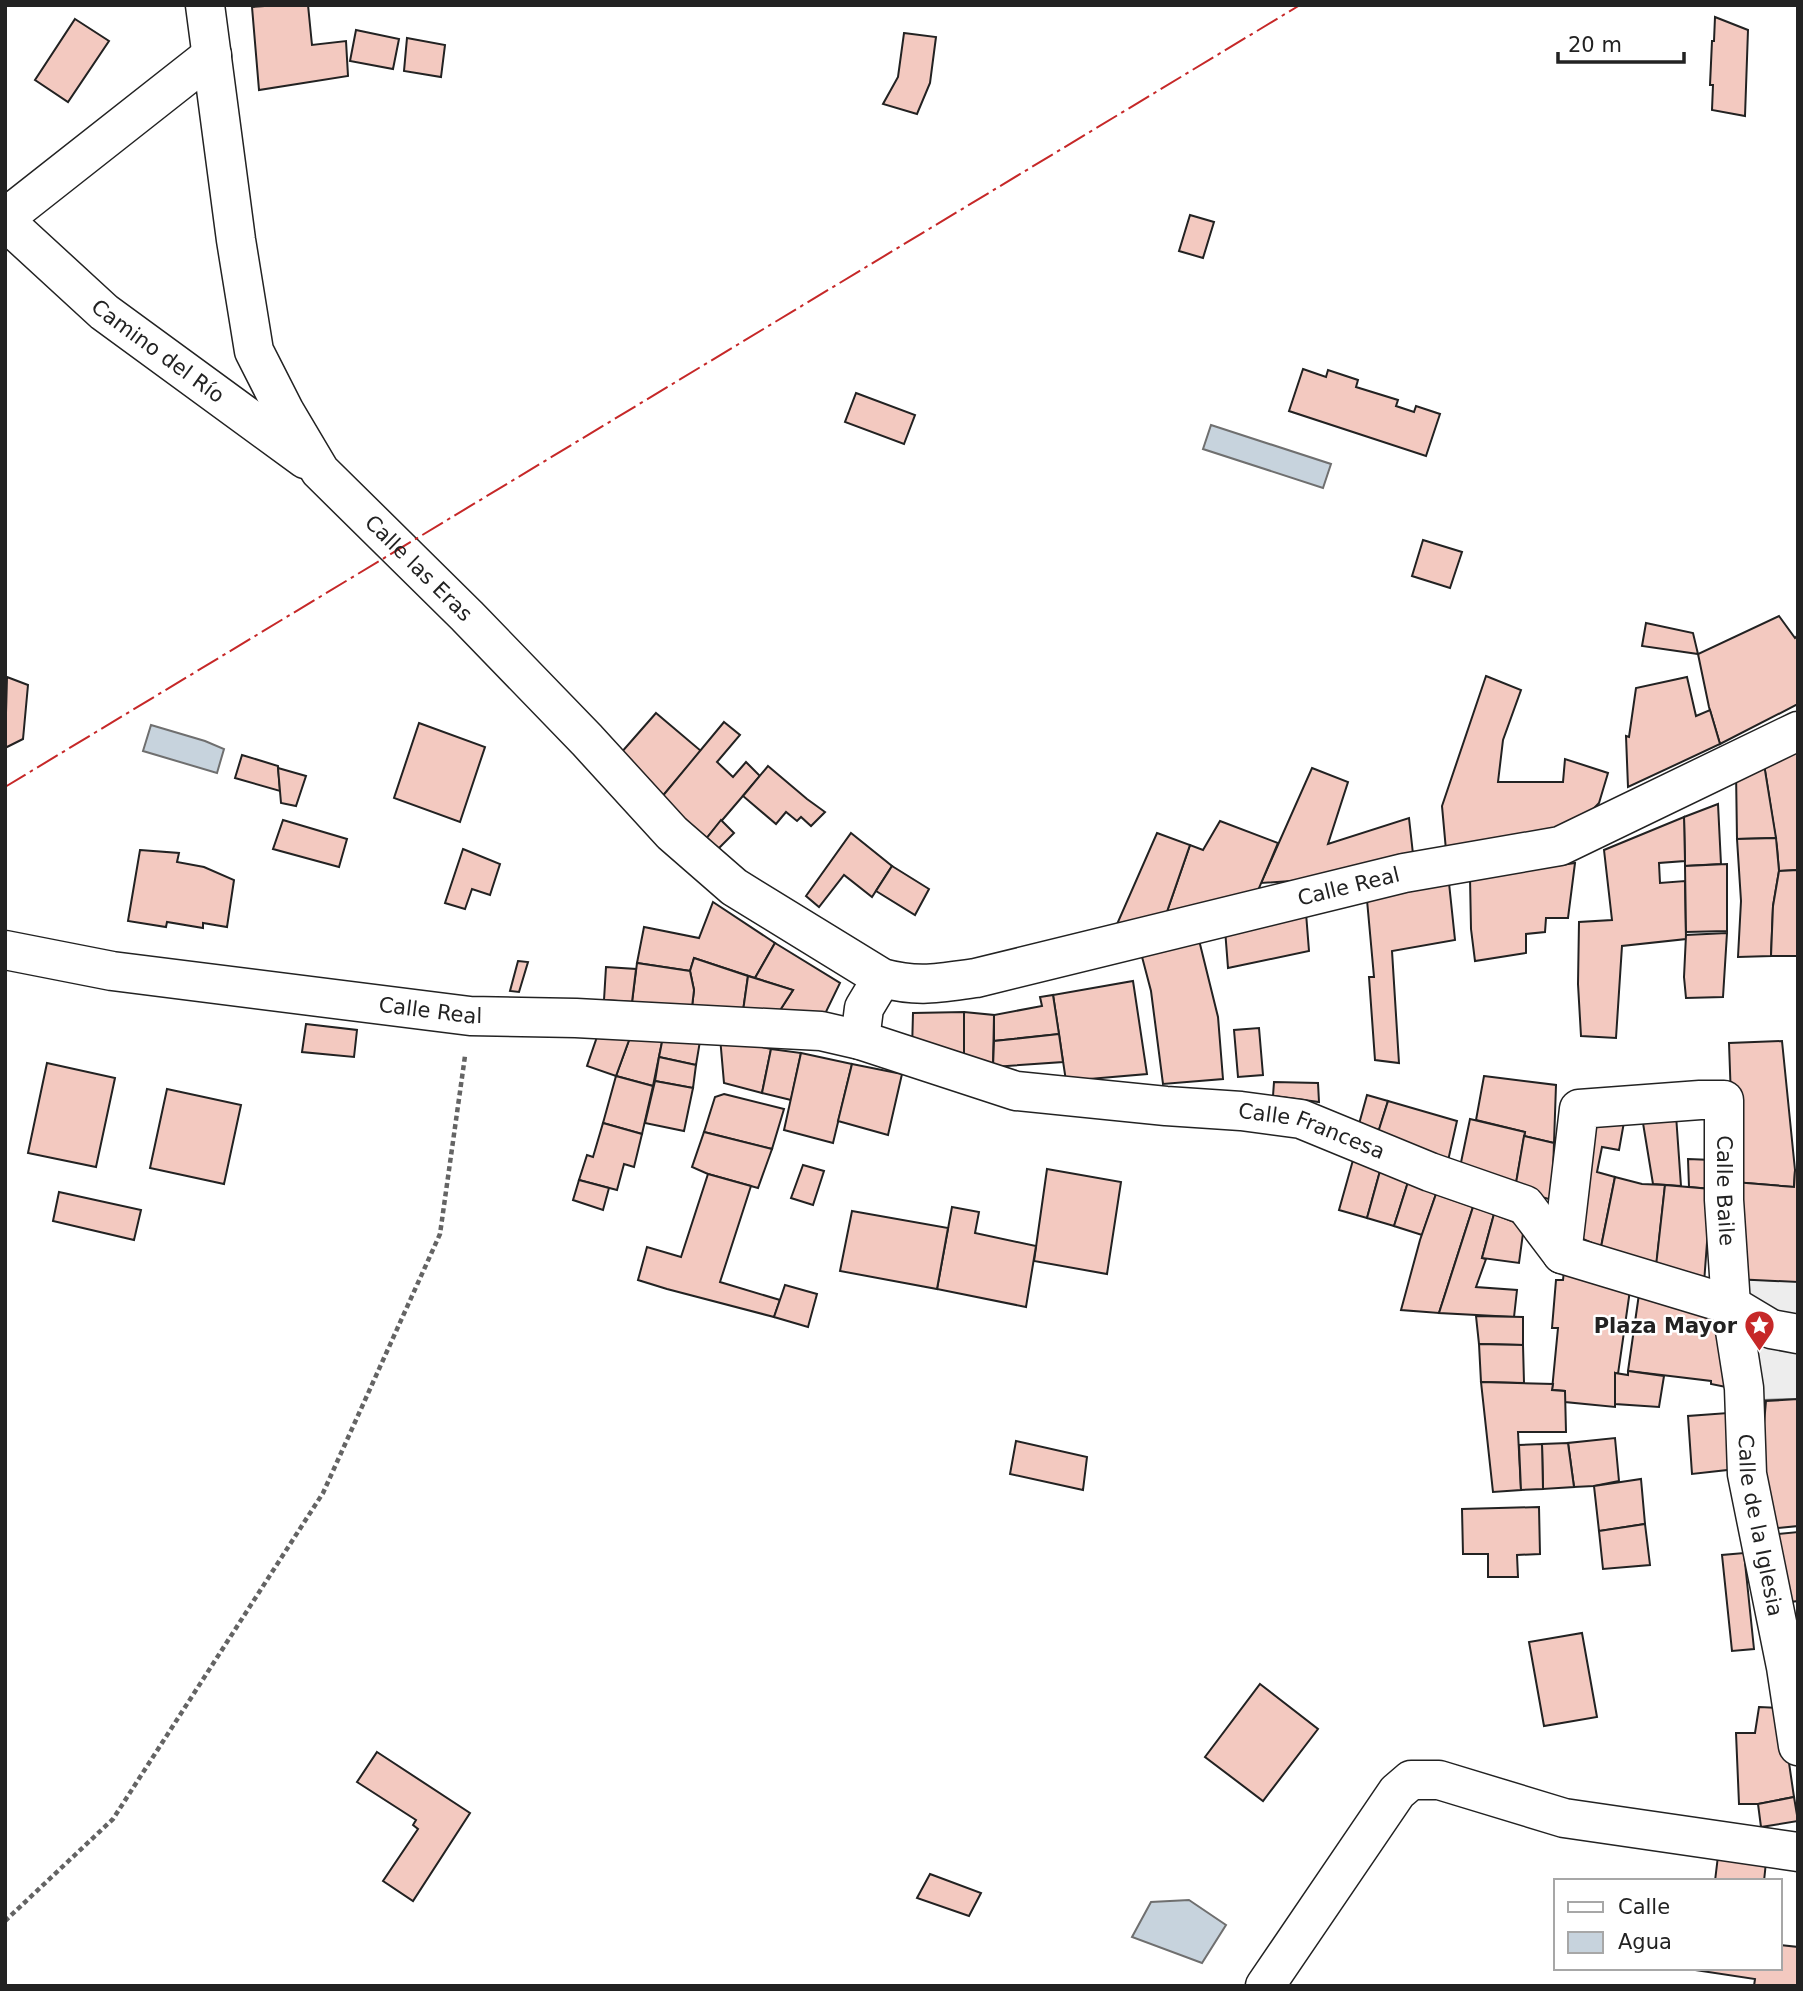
<svg xmlns="http://www.w3.org/2000/svg" width="1803" height="1991" font-family="'DejaVu Sans',sans-serif">
  <rect width="100%" height="100%" fill="#fff"/>
  <!-- parking -->
  <path fill="#ededed" stroke="#6f6f6f" stroke-width="2" d="M1734,1279L1798,1281V1399L1727,1401Z"/>
  <!-- water -->
  <g fill="#c7d3dd" stroke="#6f6f6f" stroke-width="2">
    <path d="M1211,425L1331,464L1323,488L1203,449Z"/>
    <path d="M151,725L205,741L224,749L217,773L143,751Z"/>
    <path d="M1189,1900L1226,1925L1202,1963L1132,1937L1151,1902Z"/>
  </g>
  <!-- building -->
  <g fill="#f3c9c0" stroke="#222" stroke-width="2">
    <path d="M279,5H308L312,45L346,41L348,76L259,90L252,7Z"/>
    <path d="M1715,17L1748,30L1745,116L1712,110L1713,85H1710L1712,41H1714Z"/>
    <path d="M75,19L109,41L68,102L35,80Z"/>
    <path d="M356,30L399,39L393,69L350,61Z"/>
    <path d="M904,33L936,37L930,83L917,114L883,104L898,77Z"/>
    <path d="M407,38L445,45L441,77L404,71Z"/>
    <path d="M1190,215L1214,222L1203,258L1179,251Z"/>
    <path d="M1303,369L1326,377L1328,370L1358,380L1356,387L1398,400L1396,406L1414,412L1416,406L1440,414L1426,456L1289,411Z"/>
    <path d="M856,393L915,415L904,444L845,422Z"/>
    <path d="M1423,540L1462,552L1450,588L1412,576Z"/>
    <path d="M1779,616L1795,638L1798,635V704L1720,744L1709,707L1698,654Z"/>
    <path d="M1646,623L1693,633L1698,654L1642,646Z"/>
    <path d="M1486,676L1521,690L1503,740L1498,782H1563L1565,759L1608,773L1599,803L1574,829L1446,850L1442,806Z"/>
    <path d="M7,677L28,685L23,739L5,748Z"/>
    <path d="M1687,677L1696,716L1710,710L1720,744L1628,787L1626,736L1629,737L1636,688Z"/>
    <path d="M656,713L701,751L661,798L620,754Z"/>
    <path d="M724,722L740,735L717,762L733,777L746,762L760,776L706,839L661,798Z"/>
    <path d="M419,723L485,747L460,822L394,798Z"/>
    <path d="M1798,742V870L1779,871L1777,847L1763,758Z"/>
    <path d="M242,755L278,766L280,791L235,778Z"/>
    <path d="M1763,758L1776,838L1737,839L1736,771Z"/>
    <path d="M768,766L807,799L825,812L811,826L801,817L797,821L786,812L776,824L743,796Z"/>
    <path d="M278,768L306,776L296,806L281,803Z"/>
    <path d="M1312,768L1348,782L1328,844L1409,818L1413,854L1319,879L1261,883Z"/>
    <path d="M1718,804L1721,864L1685,866L1684,817Z"/>
    <path d="M1684,817L1685,861L1659,863L1660,883L1685,881L1686,939L1622,946L1616,1038L1581,1036L1578,984L1579,922L1612,920L1604,850Z"/>
    <path d="M283,820L347,839L339,867L273,849Z"/>
    <path d="M721,820L734,833L717,850L706,839Z"/>
    <path d="M1220,821L1278,843L1257,893L1162,926L1190,845L1203,850Z"/>
    <path d="M851,833L892,866L872,897L844,875L819,907L806,896Z"/>
    <path d="M1157,833L1190,845L1162,926L1114,931Z"/>
    <path d="M1776,838L1779,871L1773,906L1771,956L1738,957L1741,901L1737,839Z"/>
    <path d="M463,849L500,864L490,895L472,889L465,909L445,903Z"/>
    <path d="M140,850L179,853L177,862L204,867L234,880L227,927L203,923V928L167,922L166,927L128,921Z"/>
    <path d="M1575,863L1568,918H1546L1545,932L1526,934V953L1475,961L1471,929L1470,878Z"/>
    <path d="M1727,864V931L1686,932L1685,866Z"/>
    <path d="M892,866L929,889L915,915L876,891Z"/>
    <path d="M1798,870V956H1771L1773,906L1779,871Z"/>
    <path d="M1449,883L1455,940L1392,951L1399,1063L1375,1060L1369,977H1374L1367,900Z"/>
    <path d="M713,902L775,943L755,978L694,958L690,971L637,963L644,927L699,938Z"/>
    <path d="M1306,913L1309,951L1228,968L1225,929Z"/>
    <path d="M1727,933L1723,997L1686,998L1684,977L1686,935Z"/>
    <path d="M1198,936L1218,1017L1223,1079L1163,1084L1151,991L1141,953Z"/>
    <path d="M775,943L840,983L823,1018L777,1015L793,990L755,978Z"/>
    <path d="M694,958L748,976L743,1011L692,1007L694,990L690,971Z"/>
    <path d="M518,961L528,962L519,992L510,991Z"/>
    <path d="M637,963L690,971L694,990L692,1007L632,1002Z"/>
    <path d="M606,967L636,969L632,1002L604,1000Z"/>
    <path d="M748,976L793,990L777,1015L743,1011Z"/>
    <path d="M1133,981L1147,1074L1066,1081L1053,995Z"/>
    <path d="M1053,995L1059,1034L994,1041V1015L1042,1006L1040,997Z"/>
    <path d="M964,1012L994,1015L993,1067L964,1060Z"/>
    <path d="M964,1012V1060L912,1050L913,1013Z"/>
    <path d="M306,1024L357,1030L354,1057L302,1052Z"/>
    <path d="M1259,1028L1263,1075L1238,1077L1234,1030Z"/>
    <path d="M632,1032L663,1037L653,1086L616,1076Z"/>
    <path d="M632,1032L616,1076L587,1066L598,1034Z"/>
    <path d="M1059,1034L1063,1062L993,1067L994,1041Z"/>
    <path d="M663,1037L700,1041L696,1065L659,1057Z"/>
    <path d="M720,1037L771,1049L762,1093L724,1083Z"/>
    <path d="M1782,1041L1795,1170L1794,1187L1734,1182L1729,1043Z"/>
    <path d="M771,1049L801,1053L791,1100L762,1093Z"/>
    <path d="M801,1053L852,1064L833,1143L784,1130Z"/>
    <path d="M659,1057L696,1065L693,1088L655,1081Z"/>
    <path d="M47,1063L115,1078L96,1167L28,1153Z"/>
    <path d="M852,1064L902,1074L888,1135L838,1121Z"/>
    <path d="M616,1076L653,1086L642,1134L603,1123Z"/>
    <path d="M1484,1076L1556,1085L1554,1143L1524,1136L1525,1132L1476,1120Z"/>
    <path d="M655,1081L693,1088L684,1131L645,1123Z"/>
    <path d="M1274,1082L1318,1083L1319,1102L1273,1096Z"/>
    <path d="M167,1089L241,1105L224,1184L150,1168Z"/>
    <path d="M724,1094L784,1109L772,1149L704,1132L715,1097Z"/>
    <path d="M1367,1095L1388,1101L1379,1130L1359,1124Z"/>
    <path d="M1388,1101L1457,1121L1445,1174L1375,1142Z"/>
    <path d="M1676,1115L1681,1186L1653,1184L1642,1117Z"/>
    <path d="M1470,1119L1525,1132L1515,1189L1459,1172Z"/>
    <path d="M1624,1122L1619,1150L1602,1147L1597,1172L1615,1177L1601,1247L1574,1235L1594,1124Z"/>
    <path d="M603,1123L642,1134L634,1167L624,1164L617,1190L579,1180L587,1155L593,1157Z"/>
    <path d="M704,1132L772,1149L758,1188L708,1174L692,1167Z"/>
    <path d="M1524,1136L1554,1143L1552,1200L1515,1189Z"/>
    <path d="M1688,1159L1712,1160L1711,1189L1689,1187Z"/>
    <path d="M1353,1160L1380,1171L1367,1218L1339,1210Z"/>
    <path d="M803,1165L824,1171L813,1205L791,1198Z"/>
    <path d="M1047,1169L1121,1182L1107,1274L1034,1261Z"/>
    <path d="M1795,1170L1798,1171V1282L1734,1279V1182L1794,1187Z"/>
    <path d="M1380,1171L1408,1182L1394,1226L1367,1218Z"/>
    <path d="M708,1174L751,1186L720,1282L780,1300L774,1317L667,1289L638,1280L647,1247L681,1257Z"/>
    <path d="M1615,1177L1642,1184L1665,1185L1656,1268L1601,1247Z"/>
    <path d="M579,1180L609,1188L603,1210L573,1200Z"/>
    <path d="M1408,1182L1436,1194L1422,1235L1394,1226Z"/>
    <path d="M1665,1185L1711,1189L1704,1283L1655,1275Z"/>
    <path d="M59,1192L141,1210L134,1240L53,1221Z"/>
    <path d="M1436,1194L1473,1207L1439,1313L1401,1310L1420,1240Z"/>
    <path d="M952,1207L979,1212L975,1233L1036,1246L1026,1307L937,1289Z"/>
    <path d="M1473,1207L1494,1214L1482,1258L1486,1259L1476,1287L1517,1290L1514,1317L1439,1313Z"/>
    <path d="M852,1211L948,1228L937,1289L840,1271Z"/>
    <path d="M1494,1214L1524,1226L1519,1263L1482,1258Z"/>
    <path d="M1564,1271L1631,1283L1618,1374L1615,1373V1407L1565,1402V1391L1552,1390L1558,1328H1552L1556,1280H1563Z"/>
    <path d="M785,1285L817,1294L808,1327L774,1317Z"/>
    <path d="M1639,1294L1721,1308L1726,1387L1711,1384V1381L1628,1371Z"/>
    <path d="M1476,1316L1523,1317V1345L1479,1344Z"/>
    <path d="M1479,1344L1523,1345L1524,1383L1481,1382Z"/>
    <path d="M1628,1371L1664,1376L1659,1407L1615,1404V1373L1628,1375Z"/>
    <path d="M1481,1382L1553,1384L1552,1390L1565,1391L1566,1432H1518L1521,1490L1493,1492Z"/>
    <path d="M1798,1399V1526L1768,1529L1762,1446L1766,1401Z"/>
    <path d="M1728,1413L1736,1469L1692,1474L1688,1416Z"/>
    <path d="M1615,1438L1619,1481L1594,1486L1574,1487L1568,1443Z"/>
    <path d="M1016,1441L1087,1457L1083,1490L1010,1474Z"/>
    <path d="M1568,1443L1574,1487L1543,1489L1542,1444Z"/>
    <path d="M1542,1444L1543,1489L1521,1490L1519,1445Z"/>
    <path d="M1641,1479L1645,1524L1599,1531L1594,1486Z"/>
    <path d="M1539,1507L1540,1554L1517,1555L1518,1577H1488V1554H1463L1462,1509Z"/>
    <path d="M1645,1524L1650,1565L1603,1569L1599,1531Z"/>
    <path d="M1798,1532V1601L1782,1603L1769,1535Z"/>
    <path d="M1744,1553L1754,1649L1732,1651L1722,1555Z"/>
    <path d="M1582,1633L1597,1717L1544,1726L1529,1642Z"/>
    <path d="M1260,1684L1318,1729L1263,1801L1205,1757Z"/>
    <path d="M1759,1707L1781,1708L1794,1797L1758,1804H1739L1736,1733H1755Z"/>
    <path d="M377,1752L470,1813L413,1901L383,1881L418,1829L413,1825L416,1820L357,1782Z"/>
    <path d="M1794,1797L1798,1821L1761,1827L1758,1804Z"/>
    <path d="M1718,1856L1766,1862L1764,1881H1715Z"/>
    <path d="M930,1874L981,1893L969,1916L917,1898Z"/>
    <path d="M1780,1945L1798,1947V1986H1754L1755,1979L1682,1968H1780Z"/>
  </g>
  <g fill="none" stroke-linecap="round" stroke-linejoin="round">
    <defs>
      <g id="minor">
        <path id="s1" d="M205,5L236,240L254,351L285,412L320,471L467,616L587,740L672,833L734,887L882,978C919,988 939,983 976,978L1404,873L1560,846L1798,731"/>
        <path d="M5,218L212,55"/>
        <path id="s2" d="M5,221L104,312L305,459"/>
        <path id="s3" d="M5,950L112,971L470,1016L576,1018L821,1031L860,1040L1016,1091L1166,1106L1241,1111L1301,1119L1430,1172L1525,1205L1562,1254L1731,1305L1771,1329L1798,1334"/>
        <path d="M860,1040L864,1008L882,978"/>
        <path id="s4" d="M1562,1254L1579,1109L1700,1100H1724V1200L1731,1305L1744,1388L1747,1474L1786,1667L1798,1746"/>
        <path d="M1265,1986L1397,1792L1411,1780H1439L1564,1818L1798,1852"/>
      </g>
    </defs>
    <!-- minor casing -->
    <use href="#minor" stroke="#222" stroke-width="41"/>
    <!-- path -->
    <path stroke="#646464" stroke-width="4.5" stroke-dasharray="5 3.5" stroke-linecap="butt" d="M5,1921L113,1819L323,1493L440,1234L465,1056"/>
    <!-- minor -->
    <use href="#minor" stroke="#fff" stroke-width="38"/>
    <!-- power -->
    <path stroke="#c62828" stroke-width="2" stroke-dasharray="24 5 3.5 5" stroke-linecap="butt" d="M5,787L1300,5"/>
  </g>
  <!-- icons -->
  <defs>
    <symbol id="sight-pin" viewBox="-11 -11 22 30"><path d="M0 17L-7.5 6A9.5 9.5 0 1 1 7.5 6Z" fill="#c62828" stroke="#fff"/><path d="M0-6L1.8-2.2L6-1.7L2.9 1.2L3.7 5.4L0 3.3L-3.7 5.4L-2.9 1.2L-6-1.7L-1.8-2.2Z" fill="#fff"/></symbol>
  </defs>
  <g fill-rule="evenodd">
    <use href="#sight-pin" x="1742" y="1308" width="35" height="47"/>
  </g>
  <g text-anchor="middle" dominant-baseline="central" stroke-width="5" stroke-linejoin="round" paint-order="stroke">
    <!-- street labels -->
    <g font-size="21" fill="#222" stroke="#fff">
      <text stroke="none"><textPath href="#s2" startOffset="201">Camino del Río</textPath></text>
      <text stroke="none"><textPath href="#s1" startOffset="625">Calle las Eras</textPath></text>
      <text stroke="none"><textPath href="#s1" startOffset="1726">Calle Real</textPath></text>
      <text stroke="none"><textPath href="#s3" startOffset="430">Calle Real</textPath></text>
      <text stroke="none"><textPath href="#s3" startOffset="1325">Calle Francesa</textPath></text>
      <text stroke="none"><textPath href="#s4" startOffset="382">Calle Baile</textPath></text>
      <text stroke="none"><textPath href="#s4" startOffset="719">Calle de la Iglesia</textPath></text>
    </g>
    <!-- poi labels -->
    <g font-size="21" font-weight="bold" fill="#222" stroke="#fff" text-anchor="end">
      <text x="1737" y="1326">Plaza Mayor</text>
    </g>
  </g>
  <!-- border -->
  <rect width="1803" height="1991" fill="none" stroke="#222222" stroke-width="14"/>
  <!-- legend -->
  <rect x="1554" y="1879" width="228" height="91" fill="#ffffff" stroke="#a7a7a7" stroke-width="2"/>
  <rect x="1568" y="1902" width="35" height="10" fill="#ffffff" stroke="#a7a7a7" stroke-width="2"/>
  <text x="1618" y="1914" font-size="21" fill="#222222">Calle</text>
  <rect x="1568" y="1932" width="35" height="21" fill="#c7d3dd" stroke="#a7a7a7" stroke-width="2"/>
  <text x="1618" y="1949" font-size="21" fill="#222222">Agua</text>
  <!-- scale -->
  <path d="M1558 52v10h126v-10" fill="none" stroke="#222222" stroke-width="3.5"/>
  <text x="1568" y="52" font-size="21" fill="#222222" stroke="#ffffff" stroke-width="5" paint-order="stroke">20 m</text>
</svg>
